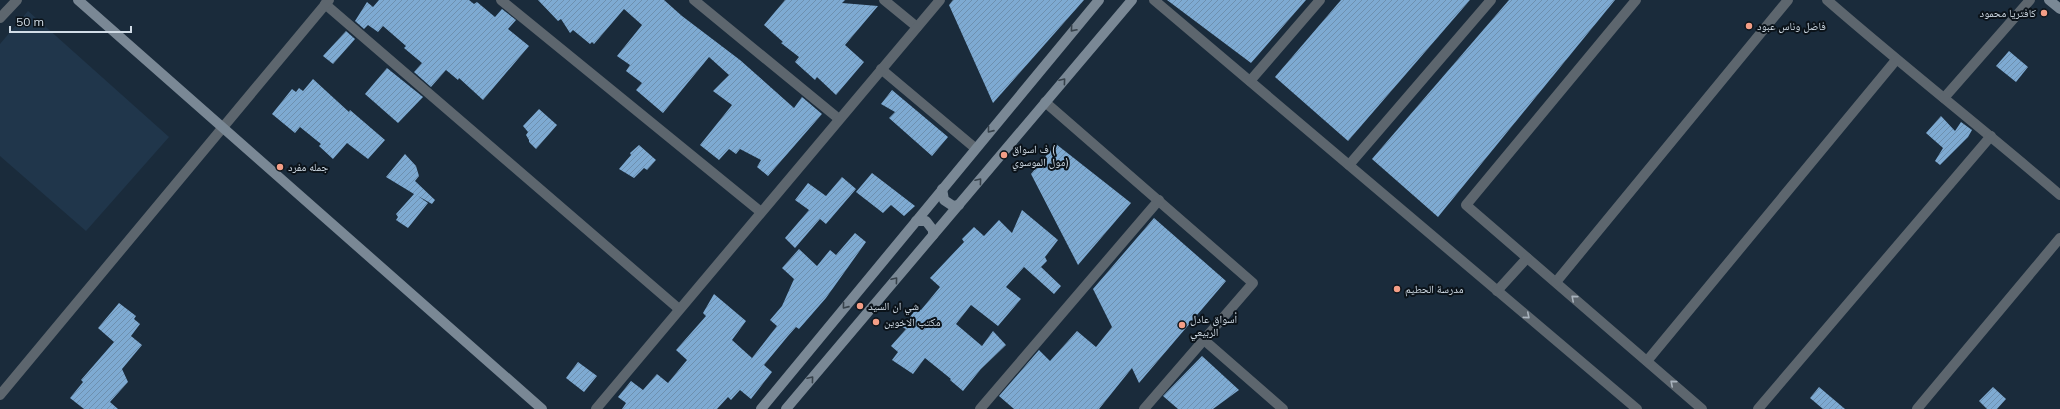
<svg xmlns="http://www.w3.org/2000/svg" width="2060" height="409" font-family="Mulish,'Noto Naskh Arabic',sans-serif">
  <defs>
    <pattern id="building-hatch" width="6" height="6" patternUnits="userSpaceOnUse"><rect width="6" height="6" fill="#7eaad2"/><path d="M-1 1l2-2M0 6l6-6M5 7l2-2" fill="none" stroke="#6e90af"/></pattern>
  </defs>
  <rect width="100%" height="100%" fill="#1a2b3b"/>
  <!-- built -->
  <path fill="#20364b" d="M28,11L169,137L86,231L0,156V44Z"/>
  <!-- building -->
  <g fill="url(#building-hatch)">
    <path d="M379,0H469L474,4L477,2L495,17L502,9L516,20L508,29L529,46L483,100L459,78L458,80L446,70L431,87L414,72L422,63L404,48L406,46L383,26L378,32L368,25L364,29L355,21L367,2L373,7Z"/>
    <path d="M538,0H664L682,16L740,60L794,108L802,97L822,114L768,176L757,167L761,160L740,149L736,154L729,149L719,160L700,145L732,105L713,91L729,75L709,57L663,113L636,90L642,83L626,71L630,65L617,56L642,25L624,9L594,44L592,42L590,44L573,30L570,33L561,19L558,21Z"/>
    <path d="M785,0H845L842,3L878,6L845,45L864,62L836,95L817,77L815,80L795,62L799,57L781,43L783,42L764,25Z"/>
    <path d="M953,0H1084L993,103L949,5Z"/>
    <path d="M1167,0H1306L1251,63Z"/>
    <path d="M1341,0H1470L1348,141L1275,77Z"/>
    <path d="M1509,0H1615L1438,217L1372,159Z"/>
    <path d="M346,31L355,39L333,64L323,56Z"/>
    <path d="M2009,51L2028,67L2016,82L1996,66Z"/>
    <path d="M387,68L423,97L398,123L365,94Z"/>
    <path d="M313,79L349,112L350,110L385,140L368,159L347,143L333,159L319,146L321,144L300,127L295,133L272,114L292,89L296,92L299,88L303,91Z"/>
    <path d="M892,90L948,137L932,156L889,118L895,112L881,104Z"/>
    <path d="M539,109L557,125L536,149L529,142V140L526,135L528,132L523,126Z"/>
    <path d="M1941,116L1955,131L1961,122L1972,130L1968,137L1940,165L1935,161L1943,148L1926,133Z"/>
    <path d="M1056,144L1131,203L1078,265L1031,174Z"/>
    <path d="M639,145L656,160L647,170L644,168L634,178L619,169L631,155L630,153Z"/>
    <path d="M405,154L416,166L419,176L415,181L435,200L432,204L418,196L428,203L408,228L396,220L398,217L396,214L414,194L386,177Z"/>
    <path d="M872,173L915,206L904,216L891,205L883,213L856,192Z"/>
    <path d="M842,177L856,189L826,224L820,219L795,248L785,238L809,210L795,200L808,183L826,196Z"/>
    <path d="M1022,210L1058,240L1045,257L1047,261L1041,267L1061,286L1054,294L1024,267L1006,287L1021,299L998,326L971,305L956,324L982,346L993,331L1006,345L981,369L963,391L950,380L951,379L925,358L913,374L892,360L898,352L891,346L906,329L902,327L917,308L921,310L940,287L930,278L964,242L962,239L974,227L984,236L999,220L1012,233Z"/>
    <path d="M1154,218L1226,281L1139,383L1132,368L1099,409H1014L999,396L1039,350L1050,361L1077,331L1096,347L1112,327L1093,289Z"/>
    <path d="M855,233L866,242L826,298L799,329L796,327L788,336L764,365L772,372L751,399L740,390L731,400L728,397L717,409H622L626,403L618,397L631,381L643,390L657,374L668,383L687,360L676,350L706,316L703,313L714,294L746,321L732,340L752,358L777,326L770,320L782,306L794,279L782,268L799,249L817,266L830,250L836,255Z"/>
    <path d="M119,303L136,316L134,319L140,324L131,336L142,345L122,369L128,382L110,402L118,409H84L70,398L83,382L81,380L114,342L98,328Z"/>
    <path d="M1202,356L1239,390L1213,409H1178L1163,396Z"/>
    <path d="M578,362L597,376L584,392L566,378Z"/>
    <path d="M1819,387L1845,409H1823L1810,398Z"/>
    <path d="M1993,387L2006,399L1997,409H1987L1979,401Z"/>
  </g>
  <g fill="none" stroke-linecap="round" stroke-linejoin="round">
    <!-- street -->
    <g stroke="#5d666e" stroke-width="10">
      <path d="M501,0L761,212"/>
      <path d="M694,0L839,119"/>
      <path d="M884,0L917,27"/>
      <path d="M1154,0L1637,409"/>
      <path d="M1636,0L1466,205L1702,409"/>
      <path d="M1827,0C1904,67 1983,129 2060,195"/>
      <path d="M325,4L679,309"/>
      <path d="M0,18L17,0"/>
      <path d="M881,69L975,148"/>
      <path d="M1250,81L1320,0"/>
      <path d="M1944,98L2030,0"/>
      <path d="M1045,102L1253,283L1144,409"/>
      <path d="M1349,165L1491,0"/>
      <path d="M1556,282L1788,0"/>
      <path d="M1497,291L1527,258"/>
      <path d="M1204,340L1283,409"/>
      <path d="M1647,361L1896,60"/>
      <path d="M0,395L329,0"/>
      <path d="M596,409L940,0"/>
      <path d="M980,409L1159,200"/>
      <path d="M1758,409L1991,136"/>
      <path d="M1917,409L2060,238"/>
    </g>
    <!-- secondary -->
    <g stroke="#7a8895" stroke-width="10">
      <path d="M78,0L542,409"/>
      <path d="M2049,0L2060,9"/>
      <path d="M942,189L944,200L953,206L959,205"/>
      <path d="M916,221H926L933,230V235"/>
      <path d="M761,409L1099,0"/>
      <path d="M786,409L1132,0"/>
    </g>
  </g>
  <!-- one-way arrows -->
  <defs><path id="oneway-chevron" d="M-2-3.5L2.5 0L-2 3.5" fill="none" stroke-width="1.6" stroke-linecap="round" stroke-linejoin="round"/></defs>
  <g stroke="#37424b">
    <use href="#oneway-chevron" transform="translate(1073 29) rotate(131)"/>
    <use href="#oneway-chevron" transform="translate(1063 81) rotate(-50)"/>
    <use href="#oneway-chevron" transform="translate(990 130) rotate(129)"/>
    <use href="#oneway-chevron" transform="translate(979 181) rotate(-50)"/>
    <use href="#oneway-chevron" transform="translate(895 280) rotate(-50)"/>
    <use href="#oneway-chevron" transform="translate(845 306) rotate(129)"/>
    <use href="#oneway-chevron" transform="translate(811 379) rotate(-50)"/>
  </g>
  <g stroke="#a9b3bd">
    <use href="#oneway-chevron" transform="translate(1574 298) rotate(-139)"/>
    <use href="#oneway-chevron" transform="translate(1527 316) rotate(40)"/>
    <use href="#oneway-chevron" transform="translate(1673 383) rotate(-139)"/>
  </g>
  <!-- markers -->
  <g fill="#f49e86" stroke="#0b131a" stroke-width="1.5">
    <circle cx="2044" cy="13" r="4"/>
    <circle cx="1749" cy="26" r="4"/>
    <circle cx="1004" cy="155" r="4"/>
    <circle cx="280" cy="167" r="4"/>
    <circle cx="1397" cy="289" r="4"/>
    <circle cx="860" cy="306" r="4"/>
    <circle cx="876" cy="322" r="4"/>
    <circle cx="1182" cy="325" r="4"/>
  </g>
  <g text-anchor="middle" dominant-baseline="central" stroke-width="4" stroke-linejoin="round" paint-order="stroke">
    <!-- poi labels -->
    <g font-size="11" fill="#d2dde7" stroke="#0b131a" text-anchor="start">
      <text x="2036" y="13" text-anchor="end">كافتريا محمود</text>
      <text x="1757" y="26">فاضل وناس عبود</text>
      <text x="1012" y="149">ف اسواق (<tspan x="1012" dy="13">مول الموسوي)</tspan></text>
      <text x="288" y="167">جمله مفرد</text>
      <text x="1405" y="289">مدرسة الحطيم</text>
      <text x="868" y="306">شي ان السيد</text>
      <text x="1190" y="319">أسواق عادل<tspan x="1190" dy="13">الربيعي</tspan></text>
      <text x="884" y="322">مكتب الاخوين</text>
    </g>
  </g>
  <!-- scale -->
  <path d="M10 26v6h121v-6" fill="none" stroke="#d2dde7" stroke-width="2"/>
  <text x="16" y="26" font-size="12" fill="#d2dde7" stroke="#0b131a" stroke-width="3" paint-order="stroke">50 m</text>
</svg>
